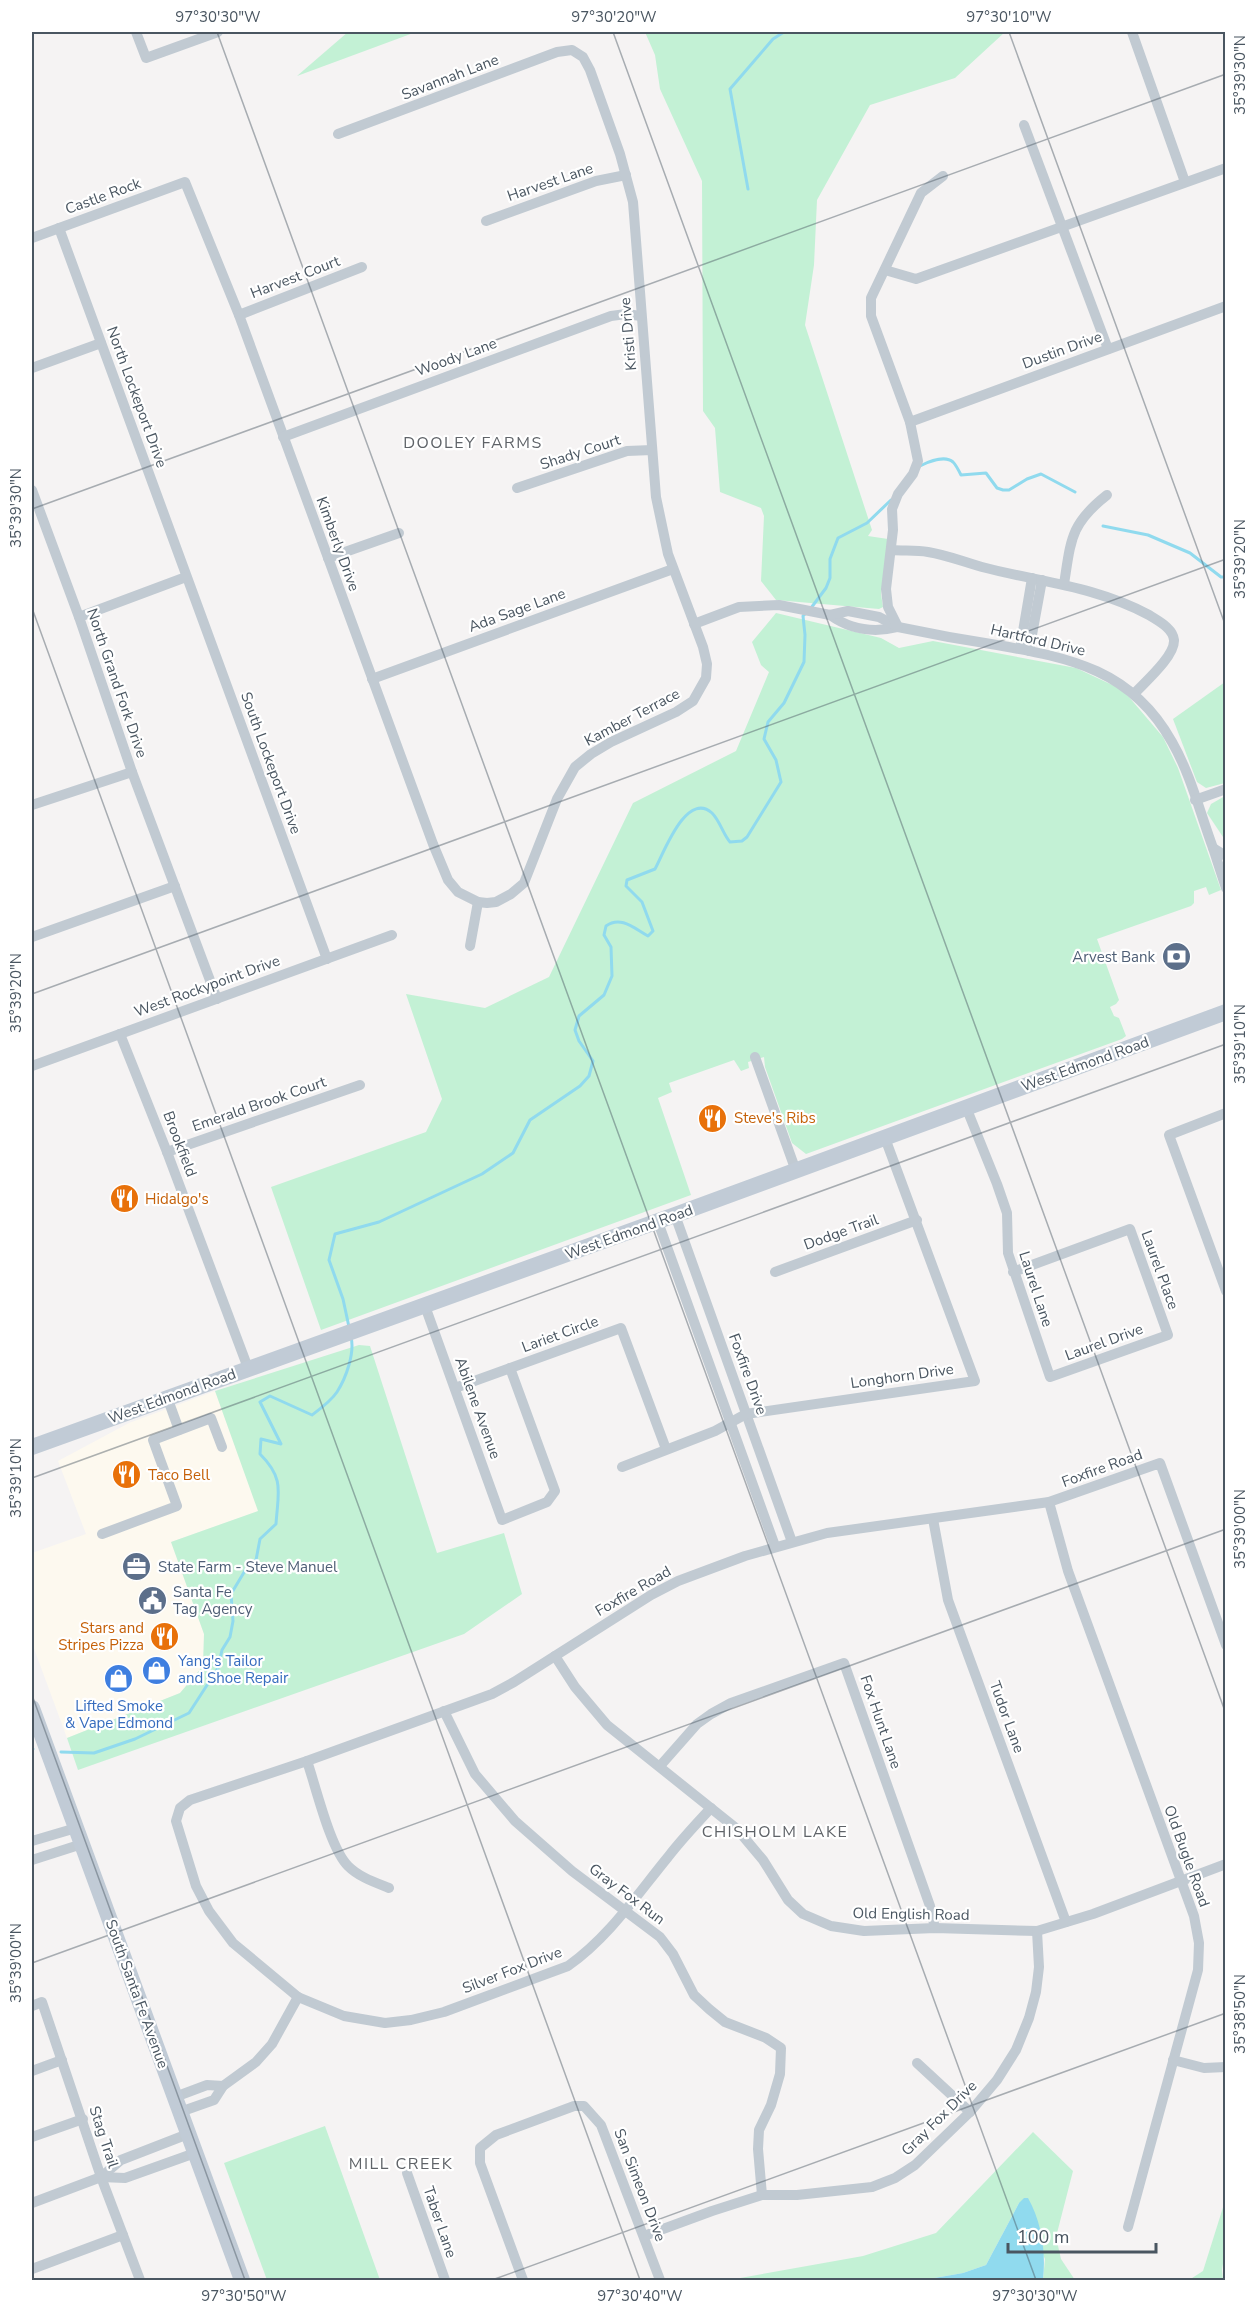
<svg xmlns="http://www.w3.org/2000/svg" width="1257" height="2312" font-family="'Nunito Sans',sans-serif">
  <rect width="100%" height="100%" fill="#f5f3f3"/>
  <!-- commercial -->
  <path fill="#fdf9ef" d="M215,1391L259,1511L171,1542L204,1634L203,1666L180,1693L67,1738L32,1643V1553L86,1534L58,1461L129,1423Z"/>
  <!-- green -->
  <g fill="#c3f1d5">
    <path d="M348,32H416L297,76Z"/>
    <path d="M645,32H1005L955,78L870,105L817,200L814,265L805,325L872,530L868,536L888,539L881,594L883,607L879,609L776,600L761,581L764,516L761,508L720,492L715,428L703,411L702,181L660,89L655,55Z"/>
    <path d="M776,613L881,638L899,648L933,641L1076,668L1123,690L1163,737L1178,768L1221,890L1209,895L1206,887L1194,891V903L1191,906L1097,939L1119,1000L1116,1004L1110,1007L1114,1016L1119,1018L1126,1036L1122,1039L806,1154L792,1143L765,1067L764,1057L748,1062L749,1068L741,1071L734,1060L669,1083L672,1092L658,1098L691,1195L321,1330L271,1187L426,1132L442,1099L406,994L485,1008L549,977L633,803L736,751L769,672L761,665L752,642Z"/>
    <path d="M1225,682V783L1206,788L1197,782L1173,719Z"/>
    <path d="M1225,796V840L1207,813L1211,804Z"/>
    <path d="M359,1345L370,1346L437,1553L504,1533L522,1594L464,1634L78,1770L67,1738L180,1693L203,1666L204,1634L171,1542L258,1511L215,1391Z"/>
    <path d="M325,2126L380,2280H267L224,2163Z"/>
    <path d="M1033,2132L1073,2171L1056,2237L1061,2259L1075,2280H1043L1045,2259L1019,2203L986,2265L963,2273L923,2280H729L863,2256L936,2233Z"/>
    <path d="M1225,2201V2251L1222,2270L1223,2280H1189L1203,2271Z"/>
  </g>
  <!-- water -->
  <path fill="#90daee" d="M1024,2198H1028C1042,2223 1046,2252 1043,2280H923L963,2273L986,2265L1019,2203Z"/>
  <g fill="none" stroke-linecap="round" stroke-linejoin="round">
    <!-- stream -->
    <g stroke="#90daee" stroke-width="3">
      <path d="M748,189L730,89L773,39L784,32"/>
      <path d="M920,466C928,462 945,455 953,462C956,465 959,471 961,475L986,473L997,488L1003,490H1009L1027,479L1041,474L1075,492"/>
      <path d="M1103,526L1148,535L1190,553L1221,577H1226"/>
      <path d="M811,608L826,588L830,578V559L838,538L867,523L891,500"/>
      <path d="M349,1327L343,1299L329,1260L335,1234L379,1222L482,1174L513,1153L530,1120L580,1086L589,1076L593,1061L579,1041L575,1030L579,1016L604,995L612,976L611,947L604,935L606,926C621,915 635,929 648,936L653,931L642,902L626,886L627,880L655,869C663,855 686,790 712,813C720,821 723,834 730,842L742,841L747,837L781,782L776,760L764,739L768,722L784,703L804,662L805,635L803,616L806,613"/>
      <path d="M32,1748L33,1749"/>
      <path d="M61,1752L94,1753L135,1739L189,1713L211,1679L218,1668L222,1650L230,1637L233,1621L231,1594L246,1569L256,1560L260,1539L276,1524C278,1492 285,1479 260,1454L261,1439L281,1444L260,1402L270,1396L312,1415C320,1409 331,1401 337,1392C346,1378 355,1353 351,1337"/>
    </g>
    <!-- street -->
    <g stroke="#c1cad2" stroke-width="10">
      <path d="M136,32L146,58L218,32"/>
      <path d="M1132,32L1185,182"/>
      <path d="M1024,125L1108,349"/>
      <path d="M486,221L596,181L626,175"/>
      <path d="M59,228L327,959"/>
      <path d="M32,238L185,182L239,315L433,844L448,880L458,892L478,902L487,903L496,902L511,894L524,883L557,799L575,767L591,754L611,742L676,712L693,701L706,678L707,664L703,647L668,554L656,497L633,202L620,154L590,70L583,57L572,50L557,52L338,134"/>
      <path d="M885,270L916,279L1226,168"/>
      <path d="M239,315L362,267"/>
      <path d="M32,368L101,343"/>
      <path d="M910,422L1226,306"/>
      <path d="M283,437L611,316L626,314L641,316"/>
      <path d="M517,488L627,451L652,450"/>
      <path d="M32,490L79,617L132,772L217,999"/>
      <path d="M892,550C904,551 916,550 928,552C947,555 964,562 982,567C1039,582 1095,586 1149,615C1158,621 1173,628 1174,640C1175,656 1145,682 1134,694"/>
      <path d="M328,558L399,533"/>
      <path d="M1064,584C1071,540 1070,524 1107,495"/>
      <path d="M830,615C851,630 874,633 898,627"/>
      <path d="M79,617L186,577"/>
      <path d="M694,624L739,607L779,605L830,615L848,611L879,617L898,627C931,634 964,640 997,645C1071,658 1132,670 1172,742C1191,775 1200,813 1213,848"/>
      <path d="M898,627L888,607L886,589L893,530L892,509L898,494L913,474L918,461L910,422L871,316V298L921,193L943,176"/>
      <path d="M1020,649L1032,578"/>
      <path d="M1029,651L1042,580"/>
      <path d="M372,679L673,569"/>
      <path d="M1195,800L1226,789"/>
      <path d="M32,805L132,772"/>
      <path d="M1226,856L1213,848L1226,888"/>
      <path d="M32,937L175,886"/>
      <path d="M470,946L478,902"/>
      <path d="M120,1034L167,1152L248,1368"/>
      <path d="M755,1057L796,1171"/>
      <path d="M32,1066L392,935"/>
      <path d="M966,1107L997,1184L1007,1213L1008,1253L1050,1377L1168,1335L1130,1229L1013,1272"/>
      <path d="M1226,1113L1169,1135L1226,1291"/>
      <path d="M167,1152L360,1085"/>
      <path d="M675,1215L792,1542"/>
      <path d="M658,1222L775,1546"/>
      <path d="M775,1272L917,1220"/>
      <path d="M425,1306L502,1520L547,1502L555,1491L510,1368"/>
      <path d="M455,1388L621,1328L666,1449"/>
      <path d="M167,1397L179,1430"/>
      <path d="M622,1467L715,1431L746,1414L975,1381L885,1138"/>
      <path d="M1049,1502L1068,1571L1194,1916L1199,1943L1198,1970L1128,2227"/>
      <path d="M933,1519L948,1600L1066,1922"/>
      <path d="M102,1534L177,1506L153,1440L211,1418L222,1447"/>
      <path d="M555,1656L575,1687L607,1725L737,1829L763,1860L788,1900L803,1914L831,1926L864,1931L935,1928L1037,1931L1093,1914L1226,1864"/>
      <path d="M444,1711L475,1774L515,1821L572,1871L660,1937L673,1954L694,1995L709,2009L725,2022L766,2038L781,2048L780,2074L771,2105L759,2130L758,2149L762,2195"/>
      <path d="M307,1761C316,1787 330,1848 348,1866C359,1877 374,1882 389,1888"/>
      <path d="M660,1766L697,1724L711,1714L731,1703L844,1663L930,1906L935,1928"/>
      <path d="M711,1808C696,1824 681,1840 668,1857C636,1896 609,1937 568,1966L444,2012L411,2020L385,2023L344,2016L298,1997L233,1943L209,1911L196,1886L176,1821L180,1808L190,1800L307,1761L492,1694L514,1682L651,1595L678,1581L745,1556L827,1533L1049,1502L1160,1463L1226,1645"/>
      <path d="M32,1841L76,1828"/>
      <path d="M32,1860L82,1844"/>
      <path d="M32,2006L42,2002L101,2177L140,2280"/>
      <path d="M1173,2060L1204,2068L1226,2067"/>
      <path d="M917,2063L970,2112"/>
      <path d="M32,2071L62,2060"/>
      <path d="M175,2097L207,2085L223,2086"/>
      <path d="M180,2112L214,2100L223,2086L256,2062L272,2044L298,1997"/>
      <path d="M32,2137L83,2119"/>
      <path d="M407,2173L445,2280"/>
      <path d="M101,2177L125,2178L195,2153"/>
      <path d="M32,2203L101,2177L121,2160L188,2134"/>
      <path d="M644,2236L712,2211L762,2195H797L872,2187L895,2178L915,2165L970,2112L997,2080L1016,2050L1029,2018L1036,1992L1039,1967L1037,1931"/>
      <path d="M32,2269L123,2235"/>
      <path d="M523,2280L480,2163V2148L496,2135L574,2106H584L601,2125L660,2280"/>
    </g>
    <!-- secondary -->
    <g stroke="#c1cbd6" stroke-width="16">
      <path d="M32,1447L675,1215L1226,1012"/>
      <path d="M32,1708L242,2280"/>
    </g>
  </g>
  <!-- ticks -->
  <path fill="none" stroke="#4a5661" stroke-width="1.5" stroke-opacity="0.45" d="M217,32L1036,2280M613,32L1226,1714M1009,32L1226,627M32,509L1226,74M32,608L640,2280M32,994L1226,559M32,1478L1226,1044M32,1695L245,2280M32,1963L1226,1529M492,2280L1226,2013"/>
  <!-- icons -->
  <defs>
    <symbol id="bank-disc" viewBox="-11 -11 22 22"><circle r="9.5" fill="#5c6f8a" stroke="#fff"/><path d="M-6-4H6V4H-6ZM0-2.3a2.3 2.3 0 1 0 0 4.6a2.3 2.3 0 1 0 0-4.6Z" fill="#fff"/></symbol>
    <symbol id="restaurant-disc" viewBox="-11 -11 22 22"><circle r="9.5" fill="#e8710a" stroke="#fff"/><path d="M-5-6h1v4h1v-4h1v4h1v-4h1v5L-1.5 .5V6h-2V.5L-5-1ZM5-6V6H3V1.5H1.5Q1.5-4 5-6Z" fill="#fff"/></symbol>
    <symbol id="office-disc" viewBox="-11 -11 22 22"><circle r="9.5" fill="#5c6f8a" stroke="#fff"/><path d="M-6-3h4V-5.5h4V-3h4V5H-6ZM-1-4.5V-3h2v-1.5ZM-6 0V1H6V0Z" fill="#fff"/></symbol>
    <symbol id="civic-disc" viewBox="-11 -11 22 22"><circle r="9.5" fill="#5c6f8a" stroke="#fff"/><path d="M-.6-6.5H3V-4.5H.6V-3L4-1V1h2V6H-6V1h2V-1L-.6-3ZM-1.2 2.5V6h2.4V2.5Z" fill="#fff"/></symbol>
    <symbol id="shop-disc" viewBox="-11 -11 22 22"><circle r="9.5" fill="#3f7fe0" stroke="#fff"/><path d="M-5-2.5h2.3a2.7 3.5 0 0 1 5.4 0H5L5.5 6h-11ZM-1.5-2.5h3a1.5 2.3 0 0 0-3 0Z" fill="#fff"/></symbol>
  </defs>
  <g fill-rule="evenodd">
    <use href="#bank-disc" x="1160" y="940" width="33" height="33"/>
    <use href="#restaurant-disc" x="696" y="1102" width="33" height="33"/>
    <use href="#restaurant-disc" x="108" y="1182" width="33" height="33"/>
    <use href="#restaurant-disc" x="110" y="1458" width="33" height="33"/>
    <use href="#office-disc" x="120" y="1550" width="33" height="33"/>
    <use href="#civic-disc" x="136" y="1584" width="33" height="33"/>
    <use href="#restaurant-disc" x="148" y="1620" width="33" height="33"/>
    <use href="#shop-disc" x="140" y="1654" width="33" height="33"/>
    <use href="#shop-disc" x="102" y="1662" width="33" height="33"/>
  </g>
  <g text-anchor="middle" dominant-baseline="central" stroke-width="4.5" stroke-linejoin="round" paint-order="stroke">
    <!-- street labels -->
    <g font-size="15" fill="#4a5661" stroke="#fff">
      <text transform="translate(450 77) rotate(-21)">Savannah Lane</text>
      <text transform="translate(550 182) rotate(-19)">Harvest Lane</text>
      <text transform="translate(103 196) rotate(-20)">Castle Rock</text>
      <text transform="translate(295 277) rotate(-21)">Harvest Court</text>
      <text transform="translate(628 334) rotate(-95)">Kristi Drive</text>
      <text transform="translate(1062 350) rotate(-20)">Dustin Drive</text>
      <text transform="translate(456 357) rotate(-20)">Woody Lane</text>
      <text transform="translate(137 397) rotate(70)">North Lockeport Drive</text>
      <text transform="translate(580 452) rotate(-18)">Shady Court</text>
      <text transform="translate(338 544) rotate(70)">Kimberly Drive</text>
      <text transform="translate(517 610) rotate(-20)">Ada Sage Lane</text>
      <text transform="translate(1038 640) rotate(13)">Hartford Drive</text>
      <text transform="translate(117 683) rotate(71)">North Grand Fork Drive</text>
      <text transform="translate(632 717) rotate(-28)">Kamber Terrace</text>
      <text transform="translate(271 763) rotate(70)">South Lockeport Drive</text>
      <text transform="translate(207 986) rotate(-20)">West Rockypoint Drive</text>
      <text transform="translate(1085 1064) rotate(-20)">West Edmond Road</text>
      <text transform="translate(259 1104) rotate(-19)">Emerald Brook Court</text>
      <text transform="translate(180 1144) rotate(69)">Brookfield</text>
      <text transform="translate(629 1232) rotate(-20)">West Edmond Road</text>
      <text transform="translate(841 1232) rotate(-20)">Dodge Trail</text>
      <text transform="translate(1160 1270) rotate(70)">Laurel Place</text>
      <text transform="translate(1036 1289) rotate(72)">Laurel Lane</text>
      <text transform="translate(560 1334) rotate(-20)">Lariet Circle</text>
      <text transform="translate(1104 1342) rotate(-20)">Laurel Drive</text>
      <text transform="translate(748 1374) rotate(70)">Foxfire Drive</text>
      <text transform="translate(902 1376) rotate(-8)">Longhorn Drive</text>
      <text transform="translate(172 1396) rotate(-20)">West Edmond Road</text>
      <text transform="translate(478 1408) rotate(70)">Abilene Avenue</text>
      <text transform="translate(1102 1468) rotate(-20)">Foxfire Road</text>
      <text transform="translate(633 1591) rotate(-30)">Foxfire Road</text>
      <text transform="translate(1007 1717) rotate(70)">Tudor Lane</text>
      <text transform="translate(881 1722) rotate(71)">Fox Hunt Lane</text>
      <text transform="translate(1187 1856) rotate(70)">Old Bugle Road</text>
      <text transform="translate(627 1894) rotate(37)">Gray Fox Run</text>
      <text transform="translate(911 1914) rotate(1)">Old English Road</text>
      <text transform="translate(512 1970) rotate(-21)">Silver Fox Drive</text>
      <text transform="translate(137 1994) rotate(70)">South Santa Fe Avenue</text>
      <text transform="translate(939 2118) rotate(-45)">Gray Fox Drive</text>
      <text transform="translate(104 2137) rotate(72)">Stag Trail</text>
      <text transform="translate(640 2185) rotate(69)">San Simeon Drive</text>
      <text transform="translate(440 2222) rotate(71)">Taber Lane</text>
    </g>
    <!-- service labels -->
    <g font-size="15" fill="#4e5e75" stroke="#fff" text-anchor="start">
      <text x="1155" y="957" text-anchor="end">Arvest Bank</text>
      <text x="158" y="1567">State Farm - Steve Manuel</text>
      <text x="173" y="1592">Santa Fe<tspan x="173" dy="17">Tag Agency</tspan></text>
    </g>
    <!-- food labels -->
    <g font-size="15" fill="#c56008" stroke="#fff" text-anchor="start">
      <text x="734" y="1118">Steve's Ribs</text>
      <text x="145" y="1199">Hidalgo's</text>
      <text x="148" y="1475">Taco Bell</text>
      <text x="144" y="1628" text-anchor="end">Stars and<tspan x="144" dy="17">Stripes Pizza</tspan></text>
    </g>
    <!-- shop labels -->
    <g font-size="15" fill="#366cbe" stroke="#fff" text-anchor="start">
      <text x="178" y="1661">Yang's Tailor<tspan x="178" dy="17">and Shoe Repair</tspan></text>
      <text x="119" y="1706" text-anchor="middle">Lifted Smoke<tspan x="119" dy="17">&amp; Vape Edmond</tspan></text>
    </g>
    <!-- neighbourhood labels -->
    <g font-size="16" letter-spacing="1.5" fill="#5f6368" stroke="#fff">
      <text x="473" y="443">DOOLEY FARMS</text>
      <text x="775" y="1832">CHISHOLM LAKE</text>
      <text x="401" y="2164">MILL CREEK</text>
    </g>
  </g>
  <!-- border -->
  <rect width="1257" height="2312" fill="none" stroke="#ffffff" stroke-width="66"/>
  <!-- scale -->
  <path d="M1008 2243v9h148v-9" fill="none" stroke="#4a5661" stroke-width="3"/>
  <text x="1017" y="2243" font-size="18" fill="#4a5661" stroke="#ffffff" stroke-width="4.5" paint-order="stroke">100 m</text>
  <rect x="33" y="33" width="1191" height="2246" fill="none" stroke="#4a5661" stroke-width="2"/>
  <g font-size="15" text-anchor="middle" fill="#4a5661">
    <text x="218" y="22">97°30'30"W</text>
    <text x="614" y="22">97°30'20"W</text>
    <text x="1009" y="22">97°30'10"W</text>
    <text transform="translate(1240 75) rotate(-90)" y="5">35°39'30"N</text>
    <text transform="translate(16 508) rotate(-90)" y="5">35°39'30"N</text>
    <text transform="translate(1240 559) rotate(-90)" y="5">35°39'20"N</text>
    <text transform="translate(16 993) rotate(-90)" y="5">35°39'20"N</text>
    <text transform="translate(1240 1044) rotate(-90)" y="5">35°39'10"N</text>
    <text transform="translate(16 1478) rotate(-90)" y="5">35°39'10"N</text>
    <text transform="translate(1240 1529) rotate(-90)" y="5">35°39'00"N</text>
    <text transform="translate(16 1963) rotate(-90)" y="5">35°39'00"N</text>
    <text transform="translate(1240 2014) rotate(-90)" y="5">35°38'50"N</text>
    <text x="244" y="2301">97°30'50"W</text>
    <text x="640" y="2301">97°30'40"W</text>
    <text x="1035" y="2301">97°30'30"W</text>
  </g>
</svg>
